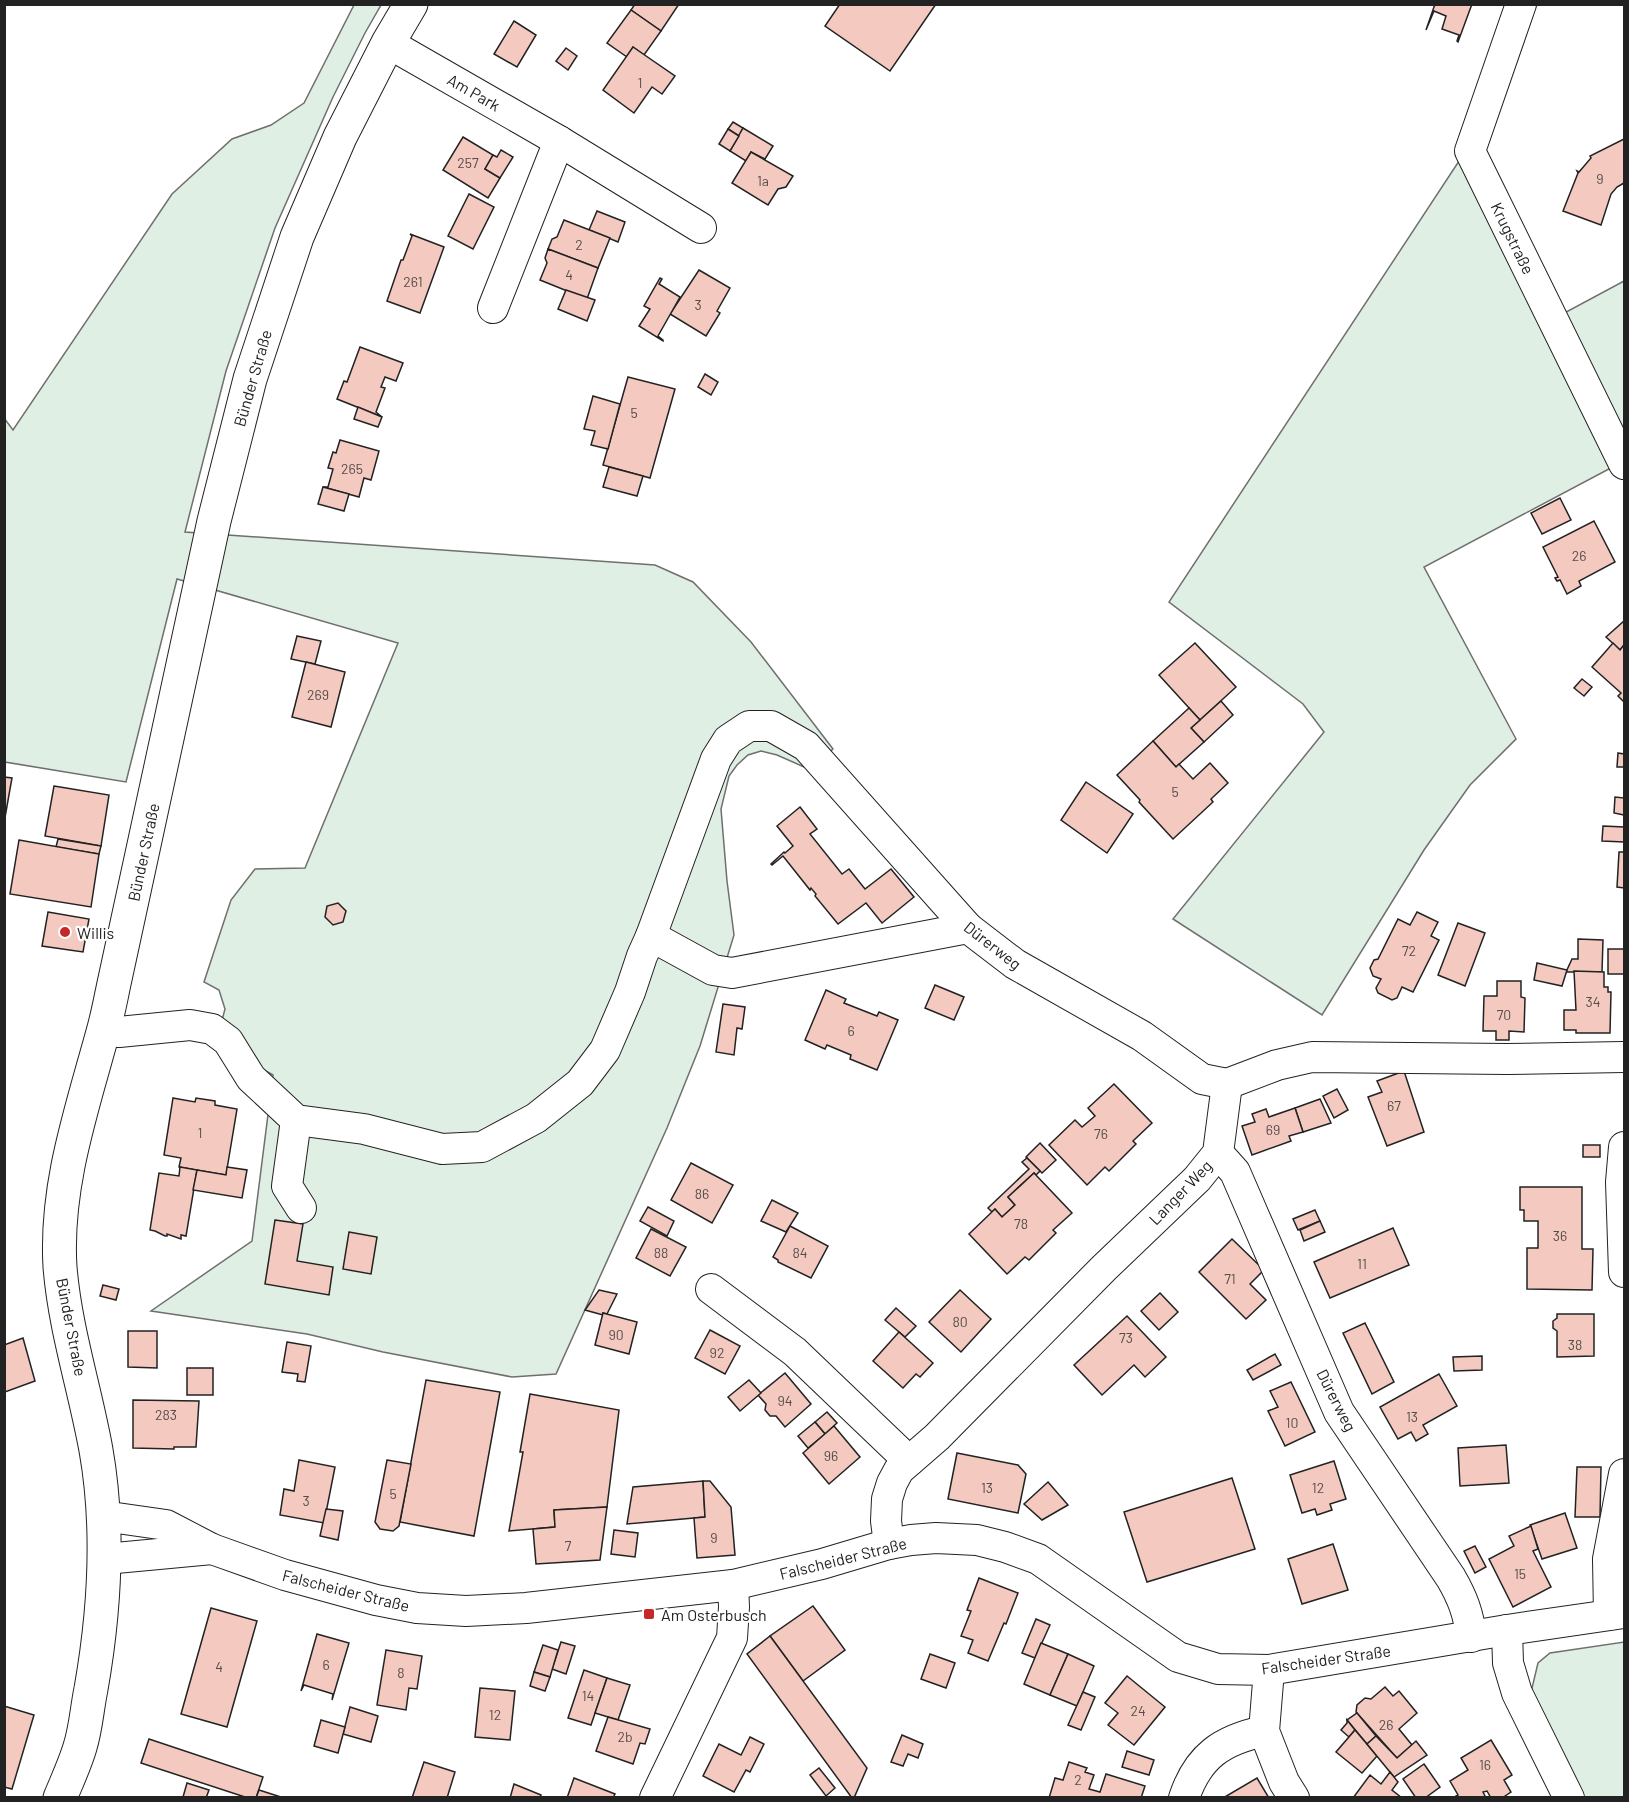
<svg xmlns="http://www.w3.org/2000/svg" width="1629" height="1802" font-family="Barlow,sans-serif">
  <rect width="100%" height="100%" fill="#fff"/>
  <!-- green -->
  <g fill="#e0efe3" stroke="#6f6f6f" stroke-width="1.5">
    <path d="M354,5H381L365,33L333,97L275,228L226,371L185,532L655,565L693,582L751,642L833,749L811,770L777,755L761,751L748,755L737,765L729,776L721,809L727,881L734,935L700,1046L667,1128L556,1374L512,1377L383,1352L307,1334L151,1311L252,1241L273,1075L216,1043L225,1009L219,990L204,982L231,900L255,869L305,868L398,643L177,579L126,782L5,762L4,418L13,430L172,194L232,139L271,125L304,103Z"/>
    <path d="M1461,158L1544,324L1624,281V461L1424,567L1516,739L1470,785L1424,850L1322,1015L1173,919L1324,732L1303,704L1169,602Z"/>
    <path d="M1624,1642V1797H1577L1534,1708L1532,1688L1538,1663L1550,1653Z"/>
  </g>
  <!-- building -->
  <g fill="#f3c9c0" stroke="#222" stroke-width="1.5">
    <path d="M635,4H679L661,31L631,10Z"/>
    <path d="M840,4H936L890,71L825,26Z"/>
    <path d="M1435,4H1472L1458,42L1457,41L1459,35L1442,29L1446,16L1434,11L1426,30Z"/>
    <path d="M631,10L661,31L644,55L633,47L627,57L607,43Z"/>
    <path d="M514,21L536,35L517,67L494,54Z"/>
    <path d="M633,47L675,76L662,94L652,87L634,113L603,90Z"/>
    <path d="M566,48L577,56L568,70L556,61Z"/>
    <path d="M733,122L743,128L739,136L728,129Z"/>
    <path d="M743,128L773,146L765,159L751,152L746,161L730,151Z"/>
    <path d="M728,129L739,136L730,151L719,144Z"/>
    <path d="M463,137L493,155L485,169L500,178L488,198L443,170Z"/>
    <path d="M1624,139V183L1617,187L1611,194L1601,225L1563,211L1578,173L1577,171L1579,172L1591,158L1590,156Z"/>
    <path d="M501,150L513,157L500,178L485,169L493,155L497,157Z"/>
    <path d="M751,152L793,176L786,187L778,189L768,205L732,183Z"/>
    <path d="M469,194L494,207L473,249L448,236Z"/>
    <path d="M597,211L625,222L618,242L589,230Z"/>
    <path d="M564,220L610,238L598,268L548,249L552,239L557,237Z"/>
    <path d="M410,234L444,247L420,313L387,301L401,260H403L412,236Z"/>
    <path d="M548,249L598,268L587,299L540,280L547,263L545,258Z"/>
    <path d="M699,270L730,288L717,311L720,313L706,336L670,314Z"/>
    <path d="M660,278L662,279L659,284L680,297L658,336L663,340V341L639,326L650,309L644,306Z"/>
    <path d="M566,290L595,300L587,321L558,309Z"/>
    <path d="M360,347L403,363L396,381L385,377L381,387L385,388L376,412L382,417L337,399L344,381L347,382Z"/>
    <path d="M705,374L718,382L711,395L698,387Z"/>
    <path d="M628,377L675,389L650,478L603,465Z"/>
    <path d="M593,396L620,404L608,449L591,445L595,431L584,429Z"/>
    <path d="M358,407L382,417L378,427L354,419Z"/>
    <path d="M340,440L379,451L371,480L364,478L359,497L323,487H328L333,469L328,468L333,452L336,453Z"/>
    <path d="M609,467L643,476L637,496L603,487Z"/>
    <path d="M323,487L349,494L344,511L318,504Z"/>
    <path d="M1560,498L1571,520L1542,534L1531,513Z"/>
    <path d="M1594,521L1615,562L1579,581L1581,586L1567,594L1560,580L1557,581L1555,578L1558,577L1543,547Z"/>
    <path d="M1624,621V645L1620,650L1606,637Z"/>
    <path d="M297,636L321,641L315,664L291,659Z"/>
    <path d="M1195,643L1236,687L1200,720L1159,675Z"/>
    <path d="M1613,643L1620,650L1624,645V702L1618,696L1621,693L1592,667Z"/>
    <path d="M306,662L345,672L331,727L292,717Z"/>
    <path d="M1582,679L1592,687L1584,696L1574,688Z"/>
    <path d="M1221,701L1233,715L1204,742L1191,728Z"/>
    <path d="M1189,708L1200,720L1191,728L1204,742L1176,767L1153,741Z"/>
    <path d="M1153,741L1176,767L1179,764L1193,779L1210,763L1228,783L1211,799L1213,802L1173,839L1139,802L1140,800L1117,775Z"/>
    <path d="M1618,753L1624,754V767H1617Z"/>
    <path d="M4,777L12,778L4,823Z"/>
    <path d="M1086,782L1133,814L1107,853L1061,820Z"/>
    <path d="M54,786L109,795L101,846L45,836Z"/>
    <path d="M1624,796V815L1614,813L1615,797L1624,798Z"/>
    <path d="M800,807L817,829L810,834L842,874L849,869L865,889L891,869L914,897L882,923L866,903L838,924L815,896L816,894L811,888L810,890L783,856L772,865L771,864L784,852L785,853L793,846L777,826Z"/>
    <path d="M1603,826L1624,827V842L1602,841Z"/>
    <path d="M58,839L101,846L99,854L56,847Z"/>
    <path d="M19,840L99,854L91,907L10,894Z"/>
    <path d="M1619,852H1624V888L1617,887Z"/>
    <path d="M338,903L346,911L343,922L333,925L325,917L327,906Z"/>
    <path d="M48,912L89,919L83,952L42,946Z"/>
    <path d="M1417,912L1438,922L1431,936L1439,940L1413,992L1402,987L1397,998L1392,1000L1378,993L1376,988L1381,979L1373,976L1370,968L1374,960L1378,959L1398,919L1410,925Z"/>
    <path d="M1458,923L1485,933L1465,986L1438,975Z"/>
    <path d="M1578,939L1603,940L1602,972H1566L1572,959H1578Z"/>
    <rect x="1608" y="949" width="16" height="25"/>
    <path d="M1537,963L1567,970L1562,986L1534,980Z"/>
    <path d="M1574,971L1604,972V987H1608V992H1611L1610,1033H1576V1030H1564V1010H1576Z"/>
    <path d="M1497,981H1521V997L1525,998L1524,1032L1509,1031V1040H1496V1031H1483L1484,996H1497Z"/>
    <path d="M935,985L964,997L954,1020L925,1008Z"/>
    <path d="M826,990L846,999L844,1003L877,1016L879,1012L898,1020L877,1070L850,1059L851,1055L827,1045L825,1049L805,1040Z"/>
    <path d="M723,1004L745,1007L742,1029L737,1028L734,1055L716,1052Z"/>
    <path d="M1404,1071L1424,1132L1387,1146L1368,1097L1382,1092L1377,1081Z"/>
    <path d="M1114,1084L1152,1123L1133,1141L1136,1144L1109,1171L1105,1167L1087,1185L1049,1145L1075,1120L1082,1127L1095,1116L1088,1108Z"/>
    <path d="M1337,1089L1348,1110L1334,1118L1323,1096Z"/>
    <path d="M173,1098L195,1102L196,1098L215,1101V1105L237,1109L226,1175L179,1167L181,1158L164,1155Z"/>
    <path d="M1320,1099L1331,1123L1303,1132L1295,1108Z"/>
    <path d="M1295,1108L1303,1132L1289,1136L1291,1141L1252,1155L1242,1126L1255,1122L1252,1114L1266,1109L1269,1117Z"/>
    <path d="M1040,1143L1056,1160L1042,1173L1026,1157Z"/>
    <rect x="1583" y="1145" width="17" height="12"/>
    <path d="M1027,1158L1040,1171L1036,1175L1034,1173L1008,1197L1015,1205L1002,1217L995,1209L992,1212L988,1208L1029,1169L1022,1162Z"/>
    <path d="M691,1163L733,1185L712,1223L671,1200Z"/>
    <path d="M180,1167L197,1170L186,1236L181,1235V1239L167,1234V1236H165L155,1231L150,1230L159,1173L179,1176Z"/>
    <path d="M227,1167L247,1170L242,1198L193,1190L197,1170L226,1175Z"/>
    <path d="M1034,1173L1072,1213L1053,1230L1056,1233L1029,1260L1025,1257L1007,1274L969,1234L995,1209L1002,1217L1015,1205L1008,1197Z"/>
    <path d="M1520,1187H1582V1249H1593L1592,1290L1527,1289V1248H1538V1221H1524V1210H1520Z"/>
    <path d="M772,1200L798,1213L786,1232L761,1221Z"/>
    <path d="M648,1207L674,1221L667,1236L640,1221Z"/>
    <path d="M1315,1210L1320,1221L1298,1230L1293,1219Z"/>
    <path d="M275,1220L303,1224L297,1261L333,1267L329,1295L265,1284Z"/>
    <path d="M1320,1221L1325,1232L1304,1241L1300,1230Z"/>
    <path d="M790,1226L828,1246L811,1278L778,1262V1260L773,1257Z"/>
    <path d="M1393,1228L1409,1265L1330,1298L1314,1262Z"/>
    <path d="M651,1229L686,1247L670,1276L636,1258Z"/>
    <path d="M349,1232L377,1237L371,1274L343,1269Z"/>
    <path d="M1232,1239L1264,1270L1250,1284L1266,1300L1246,1319L1199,1272Z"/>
    <path d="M103,1285L119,1289L116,1300L100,1296Z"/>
    <path d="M599,1290L617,1294L607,1314L603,1313V1315L585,1310Z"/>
    <path d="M960,1290L991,1319L961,1352L929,1322Z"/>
    <path d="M1160,1293L1178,1312L1159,1330L1141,1311Z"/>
    <path d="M896,1308L916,1326L905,1337L885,1320Z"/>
    <path d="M603,1313L637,1322L629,1354L595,1345Z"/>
    <path d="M1557,1314H1594V1356L1557,1357V1331L1553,1328V1321L1557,1318Z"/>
    <path d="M1127,1316L1166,1357L1145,1377L1134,1365L1102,1395L1074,1365Z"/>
    <path d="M1365,1323L1394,1382L1372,1394L1343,1333Z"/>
    <path d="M710,1330L740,1346L725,1374L695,1358Z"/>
    <path d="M128,1331H157V1368L128,1367Z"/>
    <path d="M899,1332L933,1363L920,1377L916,1374L903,1388L873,1361Z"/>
    <path d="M23,1338L35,1381L5,1392L4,1345Z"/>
    <path d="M287,1342L311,1346L305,1382L297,1381L298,1374L282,1372Z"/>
    <path d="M1275,1354L1281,1365L1253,1380L1247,1370Z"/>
    <path d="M1482,1356V1370L1454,1371L1453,1357Z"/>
    <rect x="187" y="1368" width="26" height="27"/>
    <path d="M785,1373L811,1404L785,1427L776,1416H770L765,1410L766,1404L758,1395Z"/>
    <path d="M1439,1374L1457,1406L1423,1425L1428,1434L1416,1441L1411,1432L1398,1439L1380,1407Z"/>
    <path d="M426,1380L500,1392L474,1536L400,1522Z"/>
    <path d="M749,1380L761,1393L740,1411L728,1397Z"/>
    <path d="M1291,1382L1315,1432L1285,1446L1268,1411L1278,1407L1270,1391Z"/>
    <path d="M530,1394L619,1410L607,1507L554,1510L555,1527L509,1531L523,1452H520Z"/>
    <path d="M133,1400L199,1401L196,1447H174V1449L133,1448Z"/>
    <path d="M827,1412L837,1423L825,1434L815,1422Z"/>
    <path d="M815,1422L825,1434L808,1448L798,1436Z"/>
    <path d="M834,1426L860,1457L829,1484L803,1453Z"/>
    <path d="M1506,1445L1509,1483L1460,1486L1458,1448Z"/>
    <path d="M957,1453L1018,1465L1026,1474L1018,1513L948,1499Z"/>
    <path d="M299,1460L335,1467L324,1523L280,1515L284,1489L294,1491Z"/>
    <path d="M387,1460L411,1464L399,1526L393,1531L380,1529L375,1522Z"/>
    <path d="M1334,1461L1346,1499L1330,1504L1332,1510L1317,1515L1315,1509L1302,1513L1290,1475Z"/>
    <path d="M1577,1467H1601L1600,1517H1575Z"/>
    <path d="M1232,1478L1255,1549L1147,1582L1124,1512Z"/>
    <path d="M703,1481L705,1517L627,1524L633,1487Z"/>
    <path d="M703,1481H710L731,1507L735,1555L697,1558L694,1518L705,1517Z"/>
    <path d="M1048,1482L1068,1505L1042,1520L1024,1504Z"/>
    <path d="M607,1507L600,1560L536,1564L533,1529L555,1527L554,1510Z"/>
    <path d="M326,1509L343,1511L338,1540L320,1536Z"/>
    <path d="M1565,1513L1577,1548L1542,1559L1530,1525Z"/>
    <path d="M1531,1526L1538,1549L1533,1551L1551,1587L1513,1607L1489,1559L1514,1546L1509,1536Z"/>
    <path d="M614,1530L638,1533L635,1557L611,1554Z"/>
    <path d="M1333,1544L1348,1590L1302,1604L1288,1559Z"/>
    <path d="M1475,1546L1486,1567L1475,1573L1464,1551Z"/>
    <path d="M979,1578L1018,1593L1006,1624L1004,1623L988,1661L968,1653L973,1640L961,1636L971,1611L967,1610Z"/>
    <path d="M813,1606L845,1650L803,1681L770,1636Z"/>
    <path d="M211,1608L257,1621L227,1727L181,1714Z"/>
    <path d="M1036,1619L1050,1625L1035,1658L1022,1653Z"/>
    <path d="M317,1634L349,1643L332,1700L333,1694L304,1685L301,1691Z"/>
    <path d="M770,1636L867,1768L854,1798H852L747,1654Z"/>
    <path d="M561,1642L575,1646L566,1674L552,1669Z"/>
    <path d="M1041,1643L1068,1654L1050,1695L1024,1684Z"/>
    <path d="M543,1645L558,1650L550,1677L534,1672Z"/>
    <path d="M386,1650L422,1656L417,1689L409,1688L406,1710L377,1705Z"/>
    <path d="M930,1654L955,1663L946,1688L921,1679Z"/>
    <path d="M1068,1654L1094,1666L1077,1706L1050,1695Z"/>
    <path d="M584,1670L607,1678L591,1725L568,1718Z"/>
    <path d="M534,1672L550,1677L545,1691L530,1686Z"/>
    <path d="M1127,1676L1165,1707L1134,1745L1108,1725L1118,1713L1105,1703Z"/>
    <path d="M607,1678L630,1685L618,1720L595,1713Z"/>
    <path d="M1385,1687L1393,1696L1399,1691L1417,1713L1399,1729L1412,1745L1397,1758L1356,1712L1357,1705L1365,1698L1371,1699Z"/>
    <path d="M480,1688L515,1691L510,1740L475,1737Z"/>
    <path d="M1083,1692L1095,1697L1081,1730L1068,1725Z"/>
    <path d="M4,1706L34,1715L12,1789L4,1787Z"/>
    <path d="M350,1707L378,1716L371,1742L343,1734Z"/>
    <path d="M1357,1713L1376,1736L1367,1744L1347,1720Z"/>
    <path d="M608,1717L650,1729L645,1744L640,1743L633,1764L596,1751Z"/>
    <path d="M321,1720L345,1727L338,1753L314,1746Z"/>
    <path d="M1347,1720L1355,1730L1349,1737L1341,1730L1347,1723Z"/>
    <path d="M1355,1730L1377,1756L1362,1773L1336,1752Z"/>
    <path d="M902,1735L923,1744L918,1758L908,1754L903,1766L891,1762Z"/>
    <path d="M1376,1736L1397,1758L1416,1741L1427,1755L1394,1777L1367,1744Z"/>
    <path d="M750,1737L764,1744L750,1772L746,1770L734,1792L703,1776L719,1744L741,1755Z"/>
    <path d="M149,1739L263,1777L256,1798H248L141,1763Z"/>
    <path d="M1491,1740L1512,1775L1504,1780L1511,1792L1502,1798H1491L1487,1791L1483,1792L1486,1798H1457L1456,1796L1458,1795L1450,1781L1468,1770L1461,1758Z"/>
    <path d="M1127,1751L1154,1760L1149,1775L1122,1767Z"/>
    <path d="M424,1762L455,1772L447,1798H412Z"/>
    <path d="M1069,1762L1087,1768L1085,1772L1094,1775L1089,1789L1100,1792L1106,1774L1145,1786L1141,1798H1049L1055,1778L1063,1780Z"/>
    <path d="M1424,1764L1440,1787L1425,1798H1416L1403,1779Z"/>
    <path d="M819,1768L835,1788L826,1796L810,1775Z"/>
    <path d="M1390,1772L1398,1782L1392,1790L1402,1798H1353L1370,1775L1381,1784Z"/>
    <path d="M574,1778L615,1794L613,1798H567Z"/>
    <path d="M1257,1778L1269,1798H1223Z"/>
    <path d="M187,1783L209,1790L206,1798L183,1797Z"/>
    <path d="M514,1784L541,1795L540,1798H510Z"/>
    <path d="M259,1790L284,1798H256Z"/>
  </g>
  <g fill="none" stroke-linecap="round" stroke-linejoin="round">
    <defs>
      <g id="minor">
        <path d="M1521,4L1470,151L1624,464"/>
        <path d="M388,43L559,141L701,228"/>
        <path d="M493,308L559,141"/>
        <path d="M651,936L713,970L732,973L968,928"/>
        <path d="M104,1031L119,1032L190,1025L212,1029L228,1041L251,1078L296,1120L364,1129L442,1149L482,1147L536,1118L580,1083L605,1050L630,992L642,956L651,936L716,759L728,740L749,726H771L806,746L968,928L1015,964L1142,1036L1202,1079L1227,1084"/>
        <path d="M1227,1084L1277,1065L1312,1057L1507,1059L1624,1057"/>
        <path d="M296,1120L287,1186L301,1208"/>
        <path d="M1624,1147L1621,1182L1624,1272"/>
        <path d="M1218,1153L1235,1172L1339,1412L1451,1578C1462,1597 1469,1614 1471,1637"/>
        <path d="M711,1289L795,1352L909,1461"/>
        <path d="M103,1516L166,1525L212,1549L285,1575L376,1600L417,1608L466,1611L526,1608L733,1585L822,1564L889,1544L911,1540L936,1538L977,1540L1005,1547L1038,1559L1178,1657L1218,1669L1269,1670L1507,1630L1624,1613"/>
        <path d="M889,1544L886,1521L887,1499L892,1483L899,1470L937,1437L1104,1268L1197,1179L1218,1153L1227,1084"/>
        <path d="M105,1559L212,1549"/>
        <path d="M1609,1615L1608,1559L1624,1474"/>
        <path d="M1507,1630L1508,1663L1517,1693L1569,1798"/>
        <path d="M1269,1670L1264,1731L1284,1782L1294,1798"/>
        <path d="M655,1798L732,1638L734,1607L733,1585"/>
        <path d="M1184,1798C1198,1756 1222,1740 1264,1731"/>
      </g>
      <path id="major" d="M60,1798C67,1781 75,1764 80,1747C86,1728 87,1708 91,1689C105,1609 110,1530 96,1450C85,1389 65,1329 60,1267C55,1186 82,1109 103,1032C108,1015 111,997 115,979L214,521L250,379L297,237L340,137L388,43L411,4"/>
    </defs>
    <!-- minor casing -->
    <use href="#minor" stroke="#222" stroke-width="32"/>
    <!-- major casing -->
    <use href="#major" stroke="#222" stroke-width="35"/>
    <!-- minor -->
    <use href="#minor" stroke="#fff" stroke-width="30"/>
    <!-- major -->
    <use href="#major" stroke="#fff" stroke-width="33"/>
  </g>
  <!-- markers -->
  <g fill="#c62828" stroke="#fff" stroke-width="2">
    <circle cx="65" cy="932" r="6"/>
    <rect x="643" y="1608" width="12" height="12" rx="3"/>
  </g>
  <g text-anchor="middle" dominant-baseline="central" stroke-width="4.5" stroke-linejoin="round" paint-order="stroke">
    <!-- number labels -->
    <g font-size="14" fill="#564c4a">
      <text x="640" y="82">1</text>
      <text x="468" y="162">257</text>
      <text x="1600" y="178">9</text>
      <text x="763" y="180">1a</text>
      <text x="579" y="244">2</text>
      <text x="569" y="274">4</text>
      <text x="413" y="281">261</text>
      <text x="698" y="304">3</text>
      <text x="634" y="412">5</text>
      <text x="352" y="468">265</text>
      <text x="1579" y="555">26</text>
      <text x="318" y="694">269</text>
      <text x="1175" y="791">5</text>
      <text x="1409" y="950">72</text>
      <text x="1593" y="1001">34</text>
      <text x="1504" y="1014">70</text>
      <text x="851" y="1030">6</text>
      <text x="1394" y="1105">67</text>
      <text x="1273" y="1129">69</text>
      <text x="200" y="1132">1</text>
      <text x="1101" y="1133">76</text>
      <text x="702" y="1193">86</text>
      <text x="1021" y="1223">78</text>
      <text x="1560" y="1235">36</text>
      <text x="661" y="1252">88</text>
      <text x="800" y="1252">84</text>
      <text x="1362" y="1263">11</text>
      <text x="1230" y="1278">71</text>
      <text x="960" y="1321">80</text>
      <text x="616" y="1334">90</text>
      <text x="1126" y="1337">73</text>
      <text x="1575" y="1344">38</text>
      <text x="717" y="1352">92</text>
      <text x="785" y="1400">94</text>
      <text x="166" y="1414">283</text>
      <text x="1412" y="1416">13</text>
      <text x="1292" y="1422">10</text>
      <text x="831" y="1455">96</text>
      <text x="987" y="1487">13</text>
      <text x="1318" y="1487">12</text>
      <text x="393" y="1493">5</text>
      <text x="306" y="1500">3</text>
      <text x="714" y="1537">9</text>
      <text x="568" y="1545">7</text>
      <text x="1520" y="1573">15</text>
      <text x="326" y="1664">6</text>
      <text x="219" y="1666">4</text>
      <text x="401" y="1672">8</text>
      <text x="588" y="1695">14</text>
      <text x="1138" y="1710">24</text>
      <text x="495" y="1714">12</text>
      <text x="1386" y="1724">26</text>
      <text x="625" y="1736">2b</text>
      <text x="1485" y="1764">16</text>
      <text x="1078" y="1779">2</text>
    </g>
    <!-- street labels -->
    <g font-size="16" fill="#222" stroke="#fff">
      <text transform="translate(474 92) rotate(30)">Am Park</text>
      <text transform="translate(1513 238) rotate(64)">Krugstraße</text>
      <text transform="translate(252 378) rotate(-74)">Bünder Straße</text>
      <text transform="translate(143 852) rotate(-78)">Bünder Straße</text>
      <text transform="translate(993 945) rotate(38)">Dürerweg</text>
      <text transform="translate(1180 1192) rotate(-46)">Langer Weg</text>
      <text transform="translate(72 1327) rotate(79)">Bünder Straße</text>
      <text transform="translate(1337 1400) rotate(63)">Dürerweg</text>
      <text transform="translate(843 1558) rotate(-14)">Falscheider Straße</text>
      <text transform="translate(346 1590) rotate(14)">Falscheider Straße</text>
      <text transform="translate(1326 1659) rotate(-8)">Falscheider Straße</text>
    </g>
    <!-- poi labels -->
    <g font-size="16" fill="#222" stroke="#fff" text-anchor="start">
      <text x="77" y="932">Willis</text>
      <text x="661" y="1614">Am Osterbusch</text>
    </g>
  </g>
  <!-- border -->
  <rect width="1629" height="1802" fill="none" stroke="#222222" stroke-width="12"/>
</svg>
